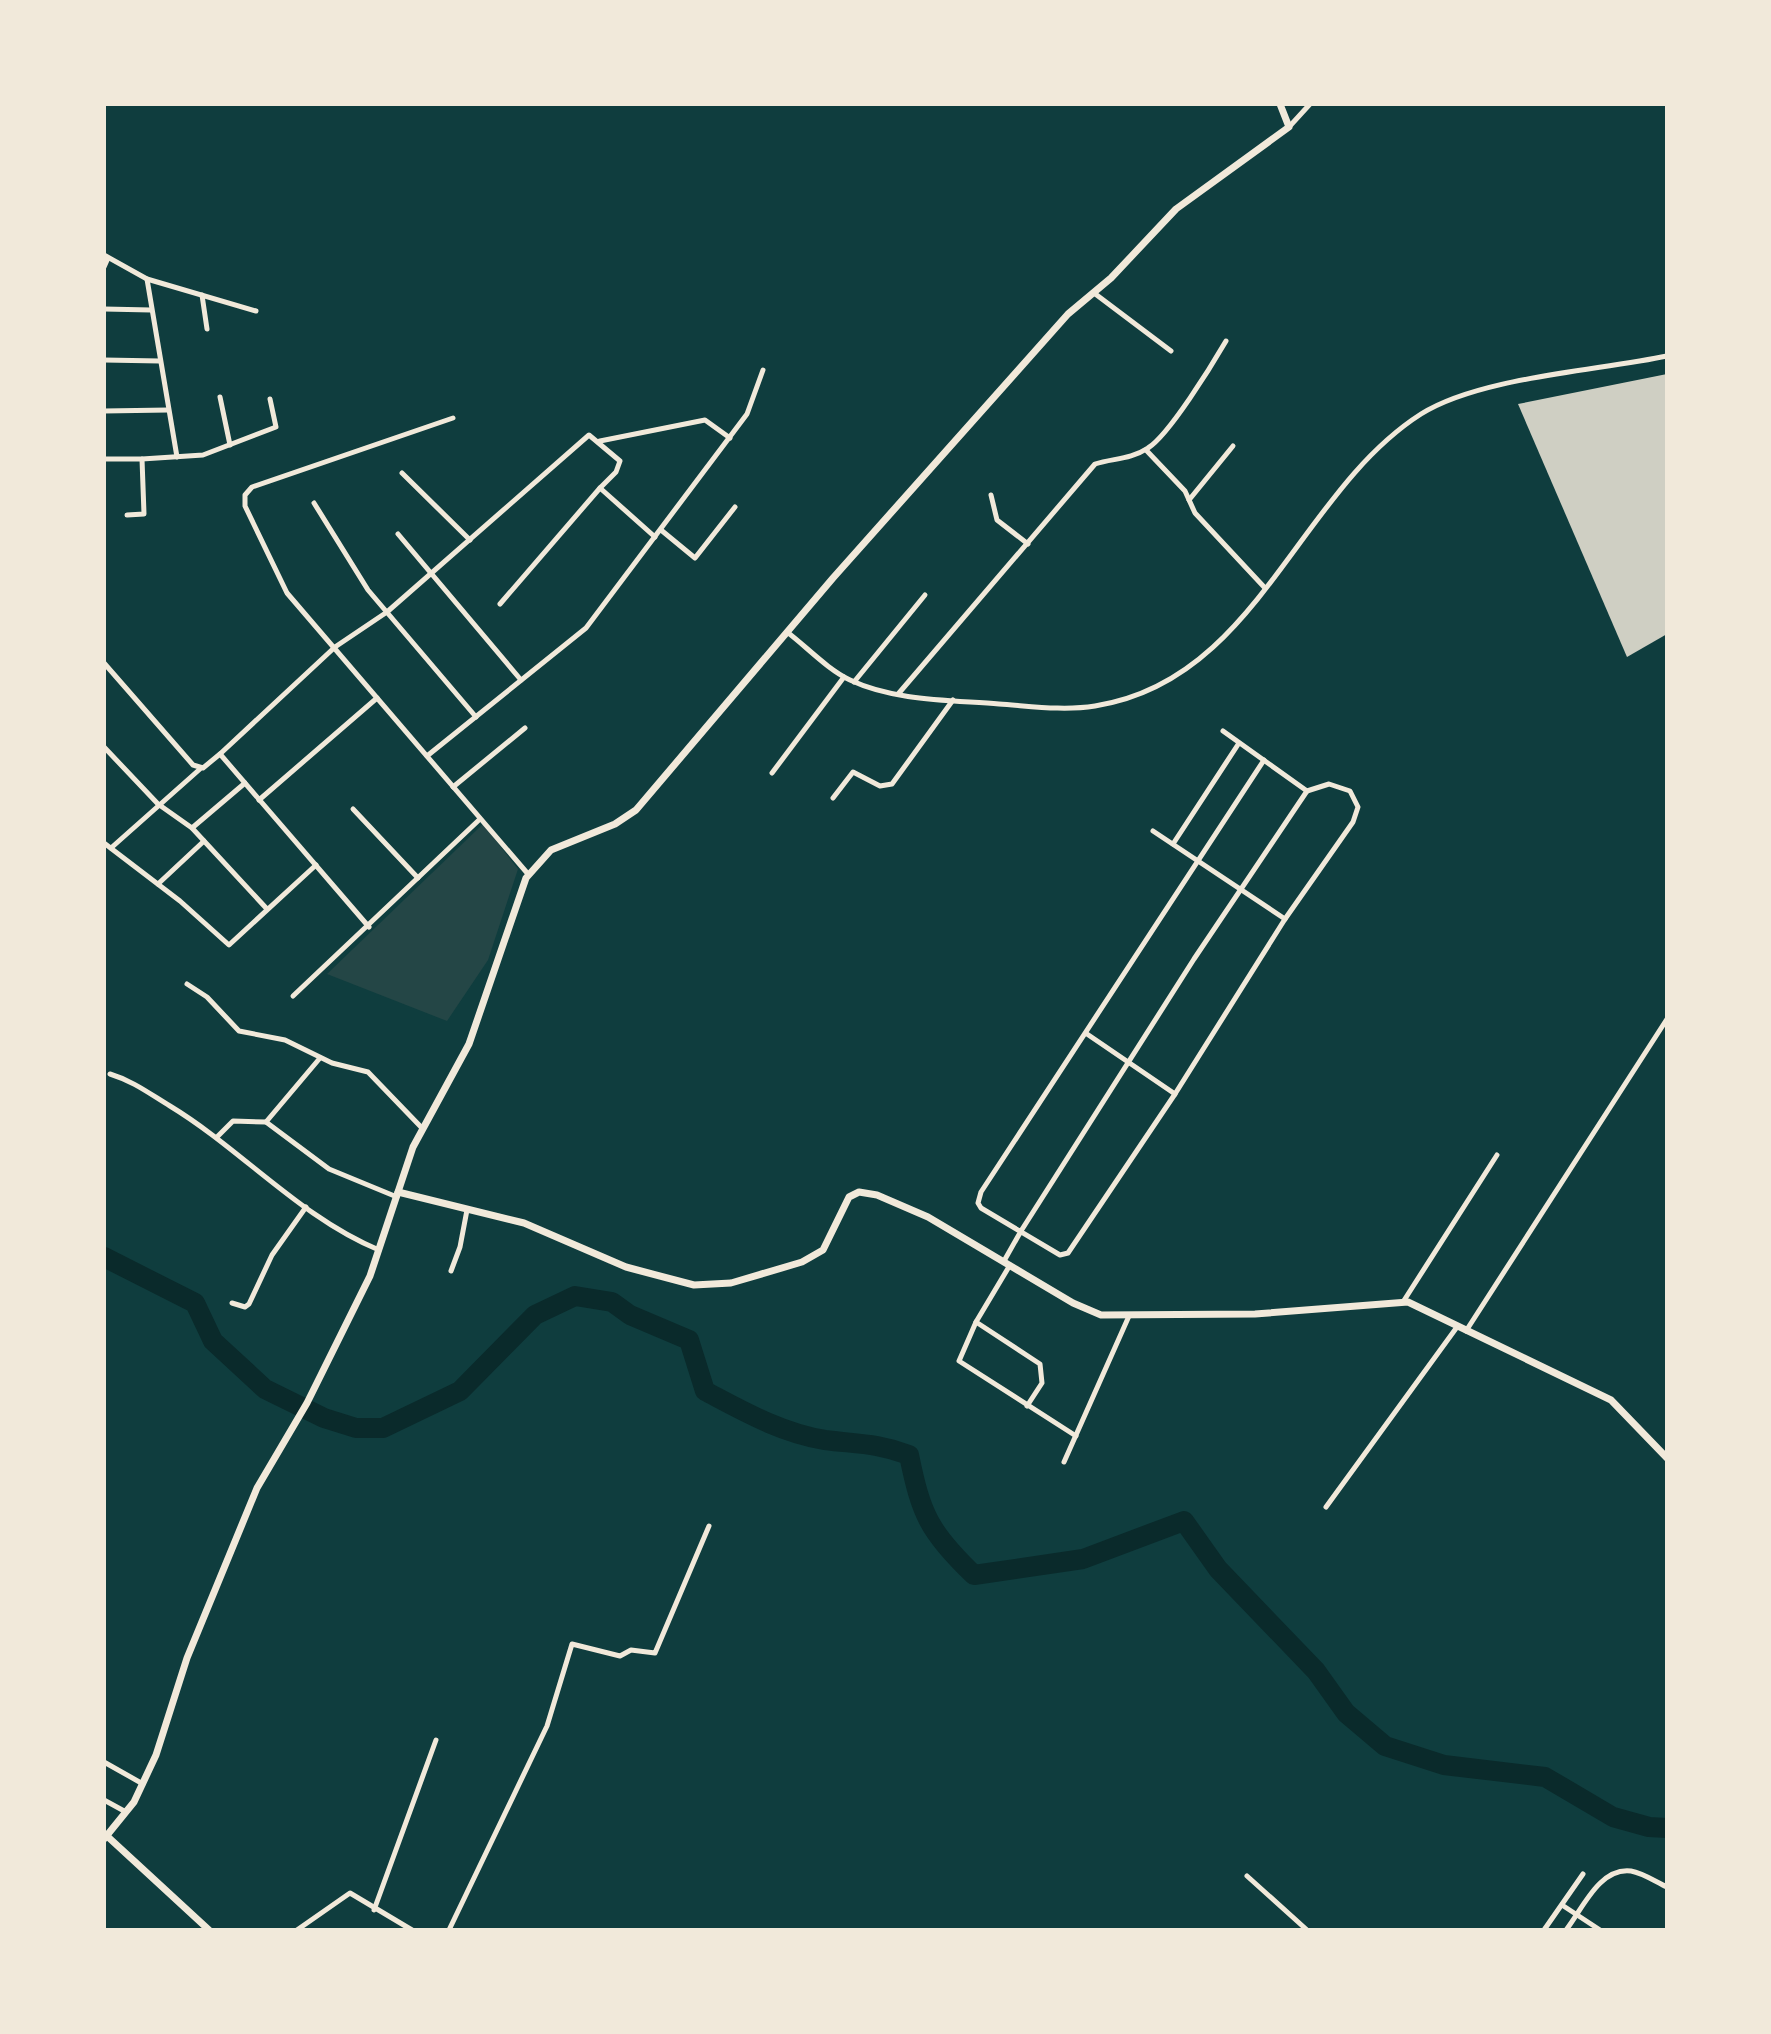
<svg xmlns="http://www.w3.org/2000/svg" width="1771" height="2034" font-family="'Varela Round',sans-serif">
  <rect width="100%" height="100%" fill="#0f3d3e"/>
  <!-- green -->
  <path fill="#244646" d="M483,824L518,869L488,960L447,1021L327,974Z"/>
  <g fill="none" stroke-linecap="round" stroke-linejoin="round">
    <!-- river -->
    <path stroke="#0a2a2b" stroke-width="20" d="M104,1257L195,1303L213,1341L265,1389L324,1418L356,1428H383L460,1391L535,1315L575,1296L612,1302L630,1315L689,1340L705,1391C743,1411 781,1433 825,1440C856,1444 878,1443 909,1455C921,1514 929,1532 974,1575L1083,1559L1184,1521L1218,1569L1316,1671L1346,1713L1385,1746L1444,1765L1545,1777L1613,1817L1649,1827L1667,1828"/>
  </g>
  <!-- building -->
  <path fill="#cfcfc3" d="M1667,374V634L1627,657L1518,404Z"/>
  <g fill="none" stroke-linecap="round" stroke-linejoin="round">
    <!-- minor -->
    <g stroke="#f1e9da" stroke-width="5">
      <path d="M1289,127L1310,104"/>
      <path d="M104,255L147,279L256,311"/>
      <path d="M104,267L108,258"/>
      <path d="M147,279L177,457"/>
      <path d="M1094,293L1171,351"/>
      <path d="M202,295L207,329"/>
      <path d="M104,309L151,310"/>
      <path d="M104,360L160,361"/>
      <path d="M220,397L230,445"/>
      <path d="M104,411L168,410"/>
      <path d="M453,418L252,487L245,495V506L287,593L528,874"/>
      <path d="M600,441L705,420L730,438"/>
      <path d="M1146,450L1185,491L1195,513L1265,588"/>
      <path d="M104,459H142L144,514L127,515"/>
      <path d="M142,459L203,455L276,427L270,399"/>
      <path d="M402,473L470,540"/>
      <path d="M991,495L997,520L1028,544"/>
      <path d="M1189,500L1233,446"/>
      <path d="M314,503L368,590L476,717"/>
      <path d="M661,530L695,558L735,507"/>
      <path d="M398,534L521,680"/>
      <path d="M500,604L600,488L655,537"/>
      <path d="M787,632C807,647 827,669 850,680C894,701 951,700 999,704C1030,706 1063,711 1095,706C1257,681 1297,493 1421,414C1480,377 1596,371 1667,356"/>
      <path d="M104,663L193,765L203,768L220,754L369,927"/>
      <path d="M854,682L925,595"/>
      <path d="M899,693L1095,464C1113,458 1130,460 1148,448C1169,435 1212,365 1226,341"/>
      <path d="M1223,731L1307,791"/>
      <path d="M104,747L158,804L192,828L267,909"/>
      <path d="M220,754L335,647L387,612L589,435L620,461L616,472L600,488"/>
      <path d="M427,756L586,628L747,414L763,370"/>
      <path d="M772,773L844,677"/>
      <path d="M453,787L525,728"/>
      <path d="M833,798L853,772L880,786L892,784L953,700"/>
      <path d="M259,800L377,698"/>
      <path d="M353,809L418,878"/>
      <path d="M192,828L245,783"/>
      <path d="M1153,831L1285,919"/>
      <path d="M104,843L180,901L229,945L316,865"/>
      <path d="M1173,844L1239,743"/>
      <path d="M111,848L200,769"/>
      <path d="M158,884L204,841"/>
      <path d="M187,984L207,997L239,1031L285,1040L332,1063L368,1072L421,1127"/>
      <path d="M293,996L480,819"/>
      <path d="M1087,1034L1175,1094"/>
      <path d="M110,1074C133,1081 150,1094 170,1106C241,1149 301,1218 379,1250"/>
      <path d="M266,1122L329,1169L397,1197"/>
      <path d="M217,1137L233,1121L266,1122L320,1058"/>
      <path d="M1004,1261L1021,1231L1194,959L1307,791L1329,784L1350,791L1358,807L1353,822L1285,919L1175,1094L1068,1253L1060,1255L981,1208L978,1203L981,1192L1264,760"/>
      <path d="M1010,1265L976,1322L959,1361L1076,1436"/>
      <path d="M451,1271L460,1247L467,1210"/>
      <path d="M1403,1302L1497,1155"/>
      <path d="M232,1303L245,1307L249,1304L272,1255L306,1207"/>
      <path d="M976,1322L1040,1364L1042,1383L1027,1406"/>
      <path d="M1466,1331L1667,1019"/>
      <path d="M1064,1462L1129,1316"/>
      <path d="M1326,1507L1457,1327"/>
      <path d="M104,1762L143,1784"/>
      <path d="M104,1800L126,1812"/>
      <path d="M1247,1876L1307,1930"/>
      <path d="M1562,1905L1600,1930"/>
      <path d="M374,1910L436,1740"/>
      <path d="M297,1930L350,1893L412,1930"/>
      <path d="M449,1930L547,1726L572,1644L620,1656L631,1650L655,1653L709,1526"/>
      <path d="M1544,1930L1583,1874"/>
      <path d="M1566,1930C1582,1910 1599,1867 1631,1871C1643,1873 1656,1882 1667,1887"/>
    </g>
    <!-- tertiary -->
    <g stroke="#f1e9da" stroke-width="7">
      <path d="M398,1192L524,1223L626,1267L694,1285L731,1283L802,1262L823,1250L849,1197L859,1192L877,1195L928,1217L1073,1303L1101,1315L1255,1314L1408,1302L1611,1400L1667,1458"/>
      <path d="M107,1836L209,1930"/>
      <path d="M104,1839L134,1802L156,1755L187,1658L257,1488L307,1403L370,1276L413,1147L469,1044L526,878L551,850L615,824L636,810L833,578L1068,314L1111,278L1176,209L1289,127L1280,104"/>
    </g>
  </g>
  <!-- border -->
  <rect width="1771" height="2034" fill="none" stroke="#f1e9da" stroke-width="212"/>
</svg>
